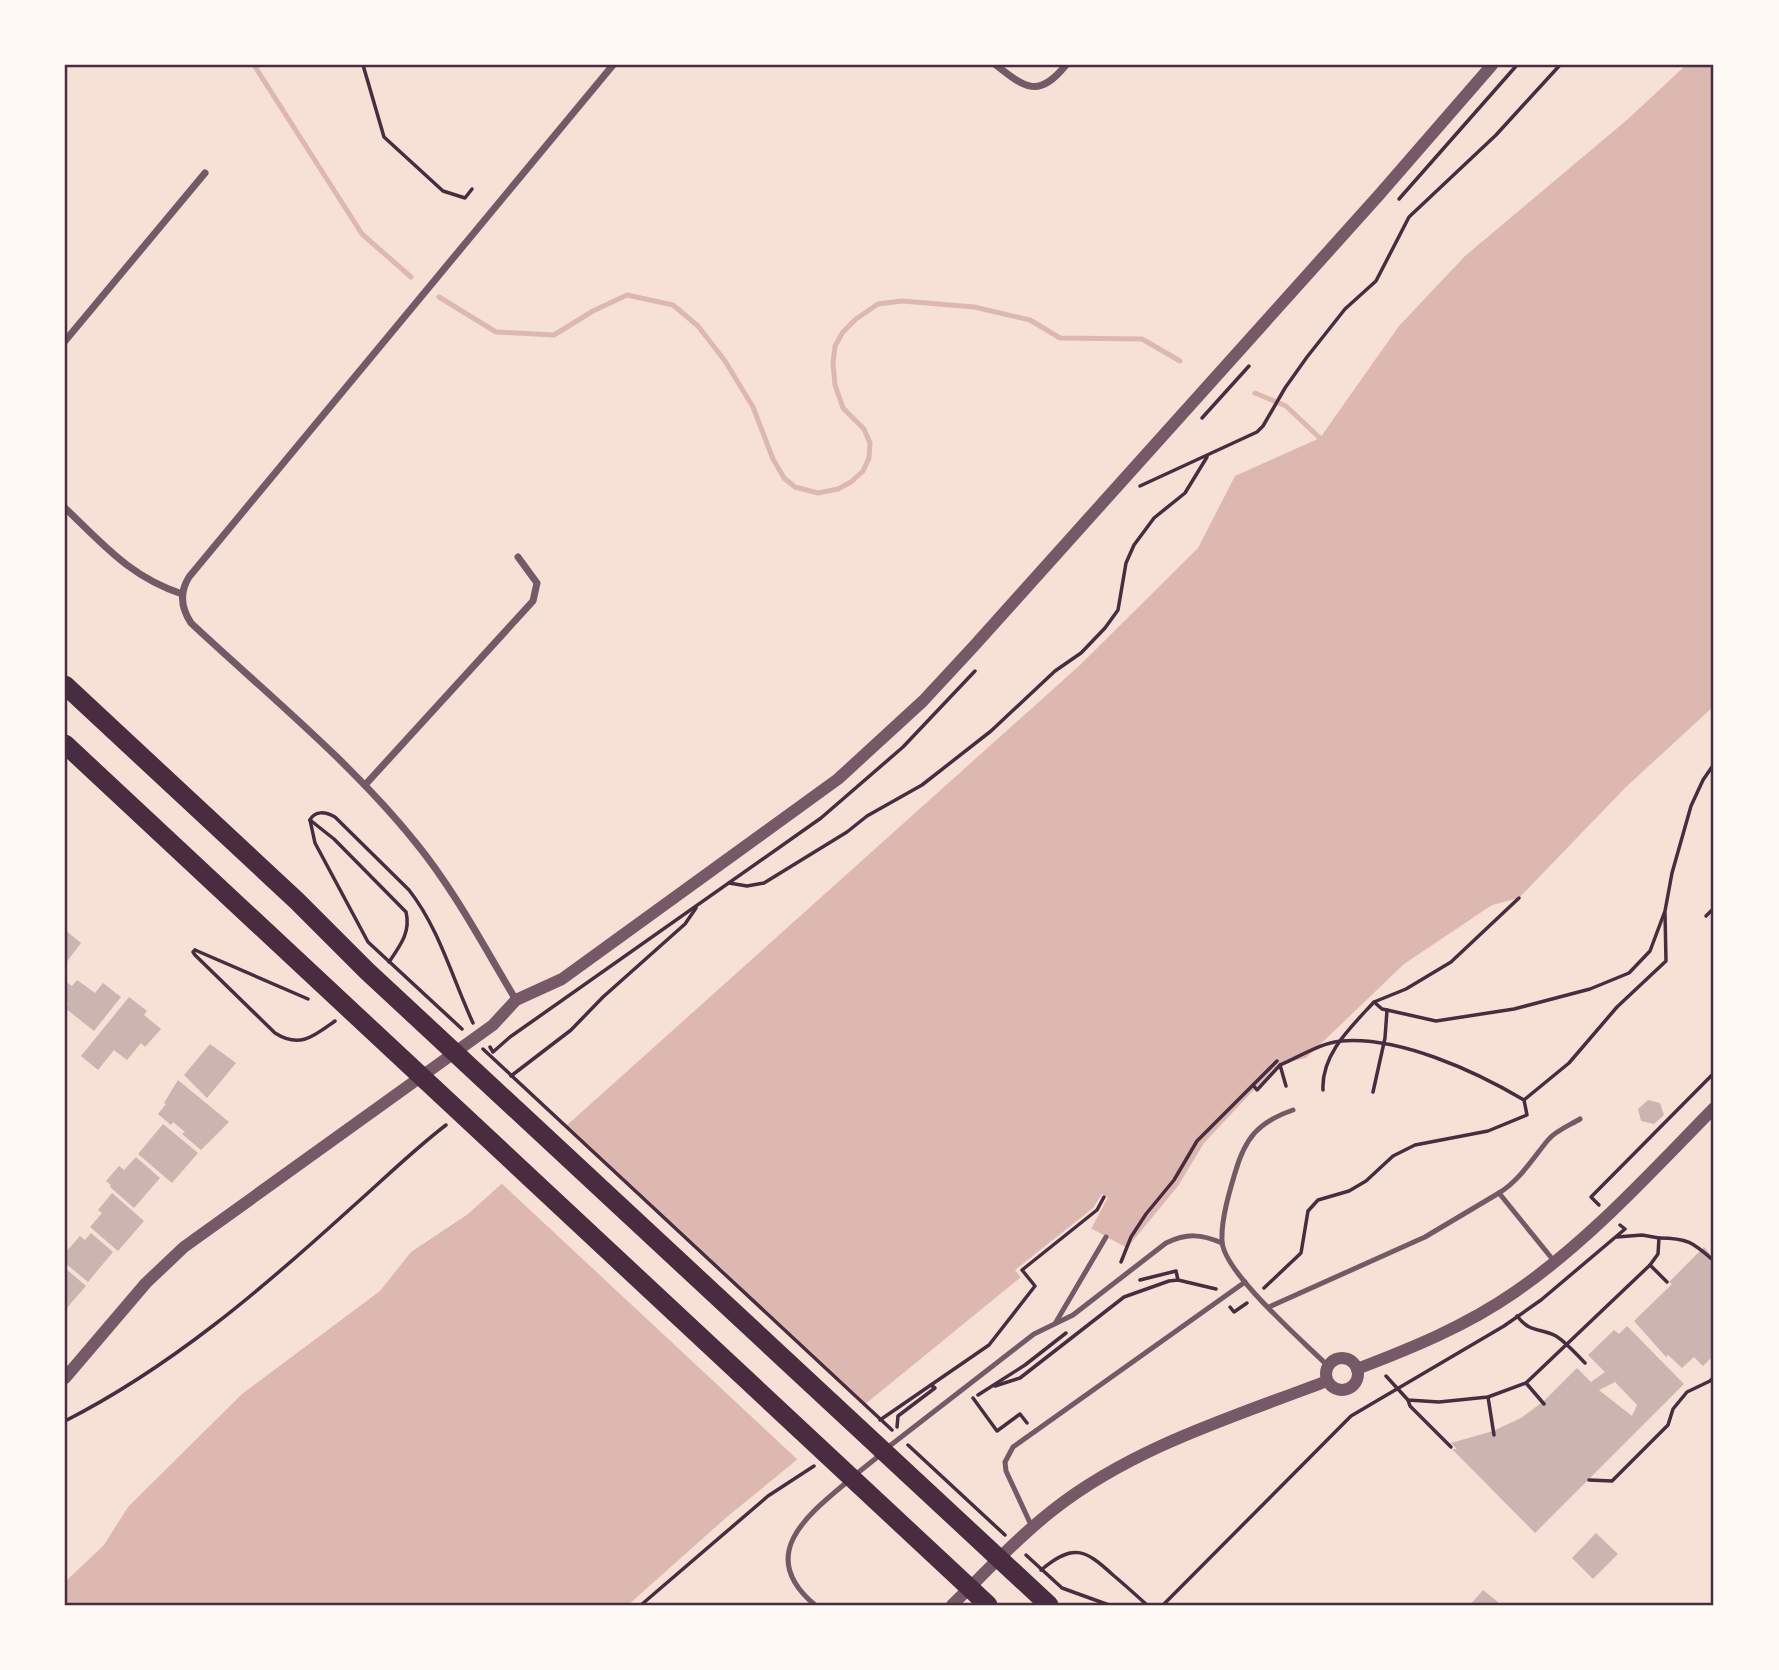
<svg xmlns="http://www.w3.org/2000/svg" width="1779" height="1670" font-family="'Titillium Web',sans-serif">
  <rect width="100%" height="100%" fill="#f7e1d7"/>
  <!-- water -->
  <path fill="#dcb8b0" d="M1686,65H1714V706L1626,787L1519,898L1492,905L1404,964L1306,1058L1278,1064L1204,1143L1178,1186L1127,1248L1085,1225L728,1516L628,1605H65V1582L104,1545L128,1507L242,1394L380,1291L411,1252L468,1214L1080,665L1198,548L1235,476L1320,438L1399,326L1465,256L1628,119Z"/>
  <!-- pier -->
  <g fill="#f7e1d7">
    <path d="M564,1122L868,1405L799,1461L499,1181Z"/>
    <path d="M1102,1194L1108,1197L1091,1229L1085,1226L1030,1270L1032,1273L1023,1280L1015,1270L1093,1208Z"/>
  </g>
  <g fill="none" stroke-linecap="round" stroke-linejoin="round">
    <!-- stream -->
    <g stroke="#dcb8b0" stroke-width="5">
      <path d="M254,65L362,234L411,277"/>
      <path d="M439,297L496,332L554,335L593,311L627,295L673,305L698,326L725,361L753,407L773,459L784,478L795,487L818,493L838,489L851,482L863,471L869,458L870,443L864,429L843,408L835,385L833,363L835,346L843,332L856,319L878,304L902,301L974,307L1030,320L1060,338L1142,339L1180,361"/>
      <path d="M1255,393L1286,406L1325,443"/>
    </g>
  </g>
  <!-- building -->
  <g fill="#ccb4b1" fill-rule="evenodd">
    <path d="M65,930L81,943L65,964Z"/>
    <path d="M77,980L95,993L103,983L121,997L94,1031L65,1008L68,1004L65,1001V984L66,982L72,986Z"/>
    <path d="M129,997L147,1011L144,1015L161,1029L145,1047L141,1043L127,1060L114,1050L98,1070L81,1056Z"/>
    <path d="M210,1044L236,1063L207,1098L184,1075Z"/>
    <path d="M178,1080L229,1122L201,1150L182,1134L185,1132L173,1122L171,1125L158,1114L166,1104L164,1103Z"/>
    <path d="M1648,1100L1660,1103L1664,1115L1654,1124L1641,1121L1638,1109Z"/>
    <path d="M163,1124L198,1153L172,1183L138,1154Z"/>
    <path d="M136,1157L160,1178L134,1208L110,1187L111,1185L106,1181L119,1166L124,1170Z"/>
    <path d="M112,1193L144,1221L118,1251L90,1227L102,1213L98,1210Z"/>
    <path d="M91,1233L113,1252L88,1282L65,1263V1253L80,1236L85,1240Z"/>
    <path d="M1704,1247L1714,1259V1355L1703,1366L1694,1357L1682,1368L1668,1355L1666,1357L1634,1321L1672,1284L1669,1282Z"/>
    <path d="M65,1268L86,1286L65,1310Z"/>
    <path d="M1627,1326L1684,1384L1535,1533L1452,1449H1457L1451,1443L1493,1431L1521,1418L1544,1401L1577,1368L1591,1382L1605,1372L1588,1355L1614,1330L1619,1334ZM1615,1382L1637,1405L1632,1416L1599,1390Z"/>
    <path d="M1596,1533L1618,1554L1593,1579L1572,1558Z"/>
    <path d="M1483,1590L1498,1602L1495,1605H1470Z"/>
  </g>
  <g fill="none" stroke-linecap="round" stroke-linejoin="round">
    <!-- path -->
    <g stroke="#4a2c40" stroke-width="3.5">
      <path d="M363,65L384,137L443,191L465,198L472,189"/>
      <path d="M1399,199L1517,65"/>
      <path d="M1202,418L1249,366"/>
      <path d="M1140,486L1257,432L1263,426L1285,388L1307,357L1345,309L1376,281L1409,217L1496,135L1560,65"/>
      <path d="M310,820C315,810 326,812 335,817L409,890C439,928 453,980 473,1023"/>
      <path d="M310,820L315,843L368,942L462,1029"/>
      <path d="M310,820L334,839L406,912C411,932 400,946 389,962"/>
      <path d="M729,883L747,886L764,883L847,832L867,816L922,785L991,731L1055,671L1081,653L1105,628L1118,610L1126,563L1134,545L1154,518L1185,493L1207,457"/>
      <path d="M1706,916L1714,908"/>
      <path d="M195,950L308,999"/>
      <path d="M195,950L193,952L195,955L275,1033C300,1049 314,1036 335,1021"/>
      <path d="M1374,1002L1406,989L1451,962L1519,898"/>
      <path d="M490,1047L493,1052L510,1037L821,818L903,747L975,671"/>
      <path d="M483,1049L892,1430"/>
      <path d="M511,1076L571,1030L603,997L685,924L696,908"/>
      <path d="M1253,1085L1257,1090L1280,1065L1286,1086"/>
      <path d="M1323,1090C1321,1054 1352,1026 1374,1002L1382,1009L1387,1010"/>
      <path d="M1373,1092L1385,1038L1387,1010L1436,1021L1514,1009L1590,989L1629,973L1650,951L1665,911L1672,873L1691,806L1703,780L1714,764"/>
      <path d="M1524,1100L1569,1063L1617,1007L1666,961L1665,913"/>
      <path d="M1599,1205L1591,1197L1714,1073"/>
      <path d="M1659,1238C1687,1238 1693,1242 1714,1261"/>
      <path d="M1121,1262L1131,1237L1146,1214L1174,1180L1197,1141L1277,1061"/>
      <path d="M1650,1265L1667,1282"/>
      <path d="M1140,1280L1176,1271L1178,1280L1216,1289"/>
      <path d="M1264,1288L1301,1253L1308,1211L1318,1200L1349,1191L1366,1181L1393,1156L1415,1145L1488,1131L1527,1115L1524,1100C1475,1071 1399,1036 1341,1041C1320,1043 1299,1057 1280,1065"/>
      <path d="M1230,1307L1234,1312L1247,1303"/>
      <path d="M1517,1316C1531,1334 1539,1327 1556,1336C1567,1343 1576,1354 1585,1363"/>
      <path d="M1386,1376L1408,1400L1439,1402L1488,1397L1526,1383L1650,1265L1658,1254L1659,1238L1642,1235L1617,1237"/>
      <path d="M1526,1383L1544,1404"/>
      <path d="M995,1386L1020,1378L1124,1297L1169,1281L1178,1280"/>
      <path d="M978,1395L1025,1365L1066,1333"/>
      <path d="M1488,1397L1494,1435"/>
      <path d="M973,1398L997,1431L1020,1414L1027,1423"/>
      <path d="M1408,1400L1410,1406L1451,1447"/>
      <path d="M880,1420L989,1345L1035,1286L1022,1270L1097,1210L1104,1197"/>
      <path d="M65,1421C171,1367 262,1289 350,1209C382,1181 412,1151 446,1125"/>
      <path d="M897,1427L898,1416L935,1388L931,1385"/>
      <path d="M908,1445L1005,1535"/>
      <path d="M1589,1480L1612,1481L1668,1425L1673,1409L1687,1392L1710,1381L1714,1377"/>
      <path d="M1026,1555L1062,1588L1109,1605"/>
      <path d="M1041,1570C1073,1543 1085,1549 1113,1575C1125,1585 1136,1595 1147,1605"/>
      <path d="M641,1605L768,1496L814,1466"/>
      <path d="M1163,1605L1351,1416L1504,1326L1541,1300L1625,1229L1620,1225"/>
    </g>
    <!-- service -->
    <g stroke="#755966" stroke-width="5">
      <path d="M1293,1110C1258,1122 1245,1138 1235,1173C1229,1193 1221,1220 1222,1241C1223,1272 1304,1342 1328,1366"/>
      <path d="M1499,1193L1554,1261"/>
      <path d="M1269,1307L1425,1237L1499,1193C1520,1180 1533,1158 1548,1140C1555,1131 1570,1125 1580,1119"/>
      <path d="M1056,1322L1106,1237"/>
      <path d="M887,1448L1034,1334L1073,1315L1166,1243C1187,1233 1201,1234 1222,1243"/>
      <path d="M855,1475L880,1455"/>
      <path d="M1032,1527L1006,1471L1005,1462L1013,1447L1245,1282"/>
      <path d="M815,1605C756,1556 806,1516 847,1482"/>
    </g>
    <!-- minor -->
    <g stroke="#755966" stroke-width="7">
      <path d="M996,65C1026,89 1039,98 1066,65"/>
      <path d="M65,341L205,173"/>
      <path d="M65,508C104,545 129,576 182,594"/>
      <path d="M365,785L533,601L537,583L518,557"/>
      <path d="M516,1000C484,947 455,891 416,843C351,762 267,694 191,623C181,608 179,593 189,577L613,65"/>
    </g>
    <!-- tertiary -->
    <g stroke="#755966" stroke-width="12">
      <circle cx="1342" cy="1374" r="16"/>
      <path d="M1357,1369C1412,1348 1466,1326 1515,1292C1589,1241 1651,1172 1714,1108"/>
      <path d="M65,1378L146,1283L184,1247L493,1025L516,1000L562,979L838,779L923,701L974,646L1379,195L1492,65"/>
      <path d="M952,1605C985,1573 1017,1538 1053,1510C1133,1447 1233,1417 1327,1381"/>
    </g>
    <!-- motorway -->
    <g stroke="#4a2c40" stroke-width="19">
      <path d="M65,685L297,901L367,971L1049,1605"/>
      <path d="M65,744L988,1605"/>
    </g>
  </g>
  <!-- border -->
  <rect width="1779" height="1670" fill="none" stroke="#fffaf5" stroke-width="133"/>
  <rect x="66" y="66" width="1646" height="1538" fill="none" stroke="#4a2c40" stroke-width="2.5"/>
</svg>
